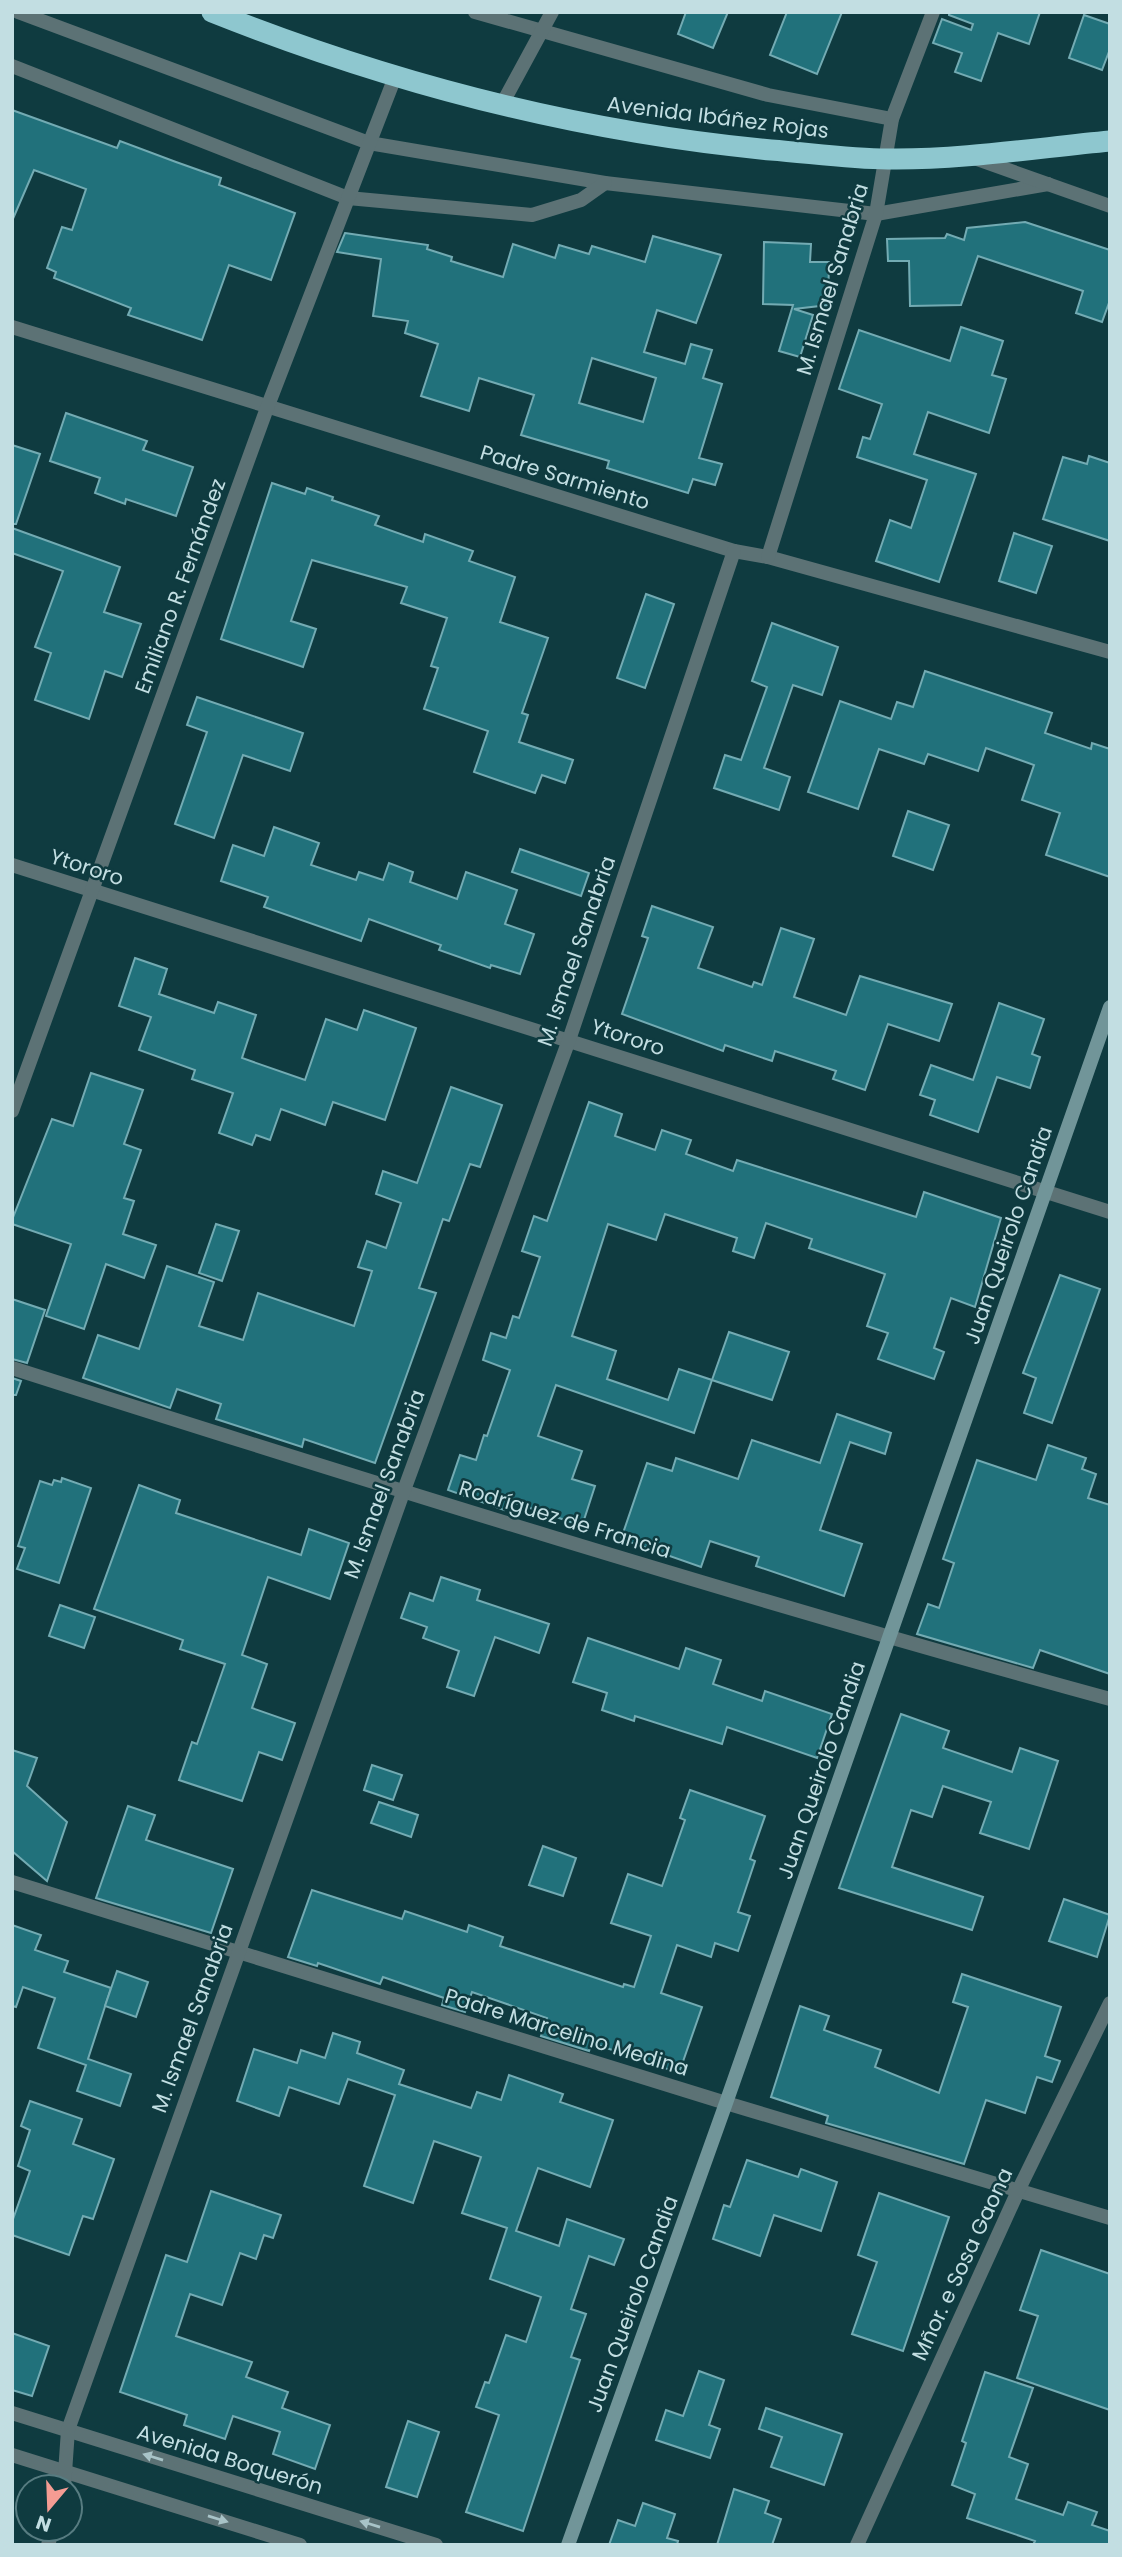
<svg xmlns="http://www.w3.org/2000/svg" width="1122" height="2557" font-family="Poppins,sans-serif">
  <rect width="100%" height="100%" fill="#0f3b40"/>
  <!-- building -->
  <g fill="#21717b" stroke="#73abb3" stroke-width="2" fill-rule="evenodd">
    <path d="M686,12H728L713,48L678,34Z"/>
    <path d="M787,12H842L817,74L770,55Z"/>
    <path d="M949,12H1040L1029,44L998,33L981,81L955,72L962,53L933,43L942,19L971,30L973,24L949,15Z"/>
    <path d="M1084,15L1110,24V49L1102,70L1069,58Z"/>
    <path d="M12,110L117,148L120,141L176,162L221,178L219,185L295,213L271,280L229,265L202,340L128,315L131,308L54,278L56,272L47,268L62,227L72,230L86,189L34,170L12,221Z"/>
    <path d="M1025,222L1110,250V300L1102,322L1076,313L1083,291L978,256L961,305L910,306L909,261H888L887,239L945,238L947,234L964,240L967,228Z"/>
    <path d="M345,233L428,245L427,249L452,257L451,261L503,277L513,244L555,258L559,245L589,254L592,246L645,262L653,236L721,255L696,323L657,310L644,352L685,364L691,344L712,350L703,378L722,384L699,458L722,464L715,485L693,479L688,493L607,468L609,461L521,435L534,395L479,378L469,411L421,396L438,344L405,333L408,321L373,316L381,259L337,252ZM592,358L656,378L643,422L579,403Z"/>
    <path d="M764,242L811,244L810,262H829L828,305L794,309L813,315L800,357L779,351L793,305L763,304Z"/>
    <path d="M961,327L1003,341L992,375L1006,379L989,433L928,412L914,454L976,474L939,582L876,561L890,520L911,528L927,480L857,457L863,437L870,439L882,404L839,389L859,330L950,361Z"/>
    <path d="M66,413L147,441L143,450L193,467L176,516L126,499L125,504L95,493L100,478L50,461Z"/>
    <path d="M12,445L40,454L16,524H12Z"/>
    <path d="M1089,456L1110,463V541L1043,519L1063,457L1087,464Z"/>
    <path d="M272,483L305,494L307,488L333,497L332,500L379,516L375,525L423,542L425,534L473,551L469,561L515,577L500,622L548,638L522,713L528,715L519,742L573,760L565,783L542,775L535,793L474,772L488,731L424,709L438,668L431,666L447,618L401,603L407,587L312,560L291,621L316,629L303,667L221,639Z"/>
    <path d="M12,528L120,567L104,612L141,624L122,677L105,671L89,719L35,700L51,653L35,647L63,571L12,553Z"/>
    <path d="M1014,533L1052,546L1036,593L999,581Z"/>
    <path d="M646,594L674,604L645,688L617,678Z"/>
    <path d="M772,623L838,647L822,695L793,685L764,768L790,777L779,810L714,788L725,755L741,760L767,687L752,681Z"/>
    <path d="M925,671L1052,713L1045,733L1091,749L1092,743L1110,749V877L1046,855L1060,813L1022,800L1034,765L986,748L978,771L928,754L924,764L879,749L858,809L808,792L840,701L891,719L897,702L913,707Z"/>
    <path d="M197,697L303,733L290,771L243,755L214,838L175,824L207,732L187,725Z"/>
    <path d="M908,811L949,825L933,870L893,856Z"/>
    <path d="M274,827L319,843L311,865L356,880L359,872L383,880L389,863L413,872L410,882L457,899L466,872L517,890L505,924L534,934L520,974L491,965L490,968L439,950L441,945L369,919L361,941L264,907L268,897L221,881L233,845L264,856Z"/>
    <path d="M520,849L589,873L581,896L512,872Z"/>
    <path d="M652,906L713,927L698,968L752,987L754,982L762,985L781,928L814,939L794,997L846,1015L860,976L952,1004L939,1041L888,1024L865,1090L833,1079L836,1071L775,1051L772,1061L725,1045L723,1051L622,1014L648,938L642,936Z"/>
    <path d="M135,958L167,969L159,994L214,1013L218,1002L256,1015L242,1058L305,1080L326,1019L357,1030L364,1010L416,1028L385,1120L333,1102L325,1125L281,1109L270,1140L256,1135L252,1145L219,1133L233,1093L192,1079L195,1070L139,1050L151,1017L119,1006Z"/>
    <path d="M999,1003L1044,1019L1032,1054L1040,1057L1030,1088L997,1077L978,1132L930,1115L935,1100L920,1095L931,1065L973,1080Z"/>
    <path d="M91,1073L143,1090L124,1144L141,1150L124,1198L134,1201L123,1234L156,1245L144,1278L106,1264L84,1329L46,1316L71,1244L12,1224V1220L52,1119L73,1126Z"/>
    <path d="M451,1087L502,1105L480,1167L470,1164L449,1221L443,1219L419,1288L436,1293L375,1463L304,1439L302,1447L216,1419L221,1404L177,1389L170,1408L83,1378L98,1335L139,1349L167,1266L214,1282L199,1326L243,1340L258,1293L354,1326L372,1271L358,1267L367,1241L386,1248L401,1203L376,1194L383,1171L417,1183Z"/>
    <path d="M589,1102L622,1114L615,1136L655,1150L662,1130L691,1140L686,1154L733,1171L737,1160L916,1217L924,1192L1001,1218L975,1307L951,1298L934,1348L944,1352L934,1379L878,1359L888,1333L867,1326L885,1274L809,1248L812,1239L766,1223L754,1258L733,1251L737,1238L665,1214L656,1240L608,1224L572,1336L616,1351L607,1379L668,1400L679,1369L712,1380L694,1433L556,1385L538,1436L582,1451L572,1479L595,1486L582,1526L507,1500L504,1510L448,1490L460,1455L476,1460L484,1435L487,1436L510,1370L483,1360L491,1333L506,1338L513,1316L519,1318L540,1257L522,1251L534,1216L547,1221Z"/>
    <path d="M216,1224L239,1231L222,1281L199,1273Z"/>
    <path d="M1060,1275L1100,1289L1052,1423L1024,1413L1036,1378L1023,1373Z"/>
    <path d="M12,1299L45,1310L27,1363L12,1359Z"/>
    <path d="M729,1332L789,1352L772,1400L712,1380Z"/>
    <path d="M12,1378L21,1381L16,1395H12Z"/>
    <path d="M837,1414L891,1433L885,1454L850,1442L820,1530L862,1544L844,1596L756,1566L759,1557L710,1541L701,1567L621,1539L647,1463L672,1471L676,1458L738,1479L752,1440L820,1463Z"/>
    <path d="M1048,1445L1086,1458L1082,1469L1096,1474L1088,1498L1110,1505V1674L1040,1650L1033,1668L917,1634L928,1604L939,1608L954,1563L943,1559L977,1460L1036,1480Z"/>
    <path d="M62,1478L91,1488L59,1583L17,1569L25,1548L18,1546L40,1481L52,1485L54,1480L61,1482Z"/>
    <path d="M139,1485L180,1500L176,1513L301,1555L309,1529L349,1543L330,1599L268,1577L242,1655L267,1664L252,1708L295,1723L282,1760L259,1752L242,1801L179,1780L192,1742L197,1744L225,1664L180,1649L183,1640L94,1609Z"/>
    <path d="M441,1577L480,1590L477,1600L549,1624L539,1653L495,1637L474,1696L447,1687L459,1651L423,1638L427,1627L401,1618L410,1593L433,1601Z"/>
    <path d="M60,1605L95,1617L84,1648L49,1636Z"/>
    <path d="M588,1638L679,1669L686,1648L721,1660L713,1684L762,1701L765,1691L832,1714L817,1758L727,1727L722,1744L635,1716L634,1721L602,1710L607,1693L573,1682Z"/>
    <path d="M901,1714L949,1731L943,1748L1012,1772L1020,1748L1058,1761L1029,1849L980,1833L991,1802L943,1786L932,1817L911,1810L892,1867L983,1897L972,1930L839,1888Z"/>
    <path d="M12,1750L37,1758L27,1786L67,1822L47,1881L12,1851Z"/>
    <path d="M372,1765L402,1775L393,1800L364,1790Z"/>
    <path d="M690,1790L765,1816L750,1859L755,1861L738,1912L750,1916L738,1951L715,1943L711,1957L677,1945L661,1993L702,2007L679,2073L592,2043L589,2051L541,2036L547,2018L472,1992L465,2012L442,2005L444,1998L383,1977L380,1984L318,1963L317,1966L288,1957L312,1890L402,1919L405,1911L467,1932L469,1925L503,1937L500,1946L623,1987L624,1984L634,1987L651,1936L611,1923L628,1874L662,1886L685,1820L680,1818Z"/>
    <path d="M379,1802L418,1815L411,1837L371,1823Z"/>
    <path d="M128,1806L155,1815L146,1840L233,1869L211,1933L96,1898Z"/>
    <path d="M543,1846L576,1858L563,1896L529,1885Z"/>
    <path d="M1064,1899L1110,1915L1097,1957L1049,1941Z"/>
    <path d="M12,1925L41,1935L35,1950L68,1961L64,1972L111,1988L88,2059L131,2074L120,2106L77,2091L86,2065L38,2048L55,1998L23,1987L16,2007L12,2006Z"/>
    <path d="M117,1971L148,1982L136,2017L105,2006Z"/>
    <path d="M962,1974L1061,2007L1045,2056L1060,2061L1052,2082L1037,2077L1025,2113L986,2100L964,2164L826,2123L828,2116L771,2097L800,2006L829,2016L824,2030L881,2050L875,2067L939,2093L968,2007L953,2002Z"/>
    <path d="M333,2033L360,2042L357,2053L404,2070L399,2084L471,2108L477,2092L501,2100L509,2075L563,2094L560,2102L613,2120L590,2187L538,2168L516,2231L559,2246L567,2219L624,2239L614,2265L589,2256L571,2309L586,2314L571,2357L580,2360L523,2531L466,2512L499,2415L476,2407L485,2382L489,2383L506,2335L526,2342L541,2297L490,2279L507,2228L462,2213L481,2157L434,2141L413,2203L364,2186L395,2095L348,2079L339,2104L289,2087L279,2116L237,2101L254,2049L297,2063L301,2050L325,2058Z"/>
    <path d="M30,2101L82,2119L73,2144L114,2159L93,2219L83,2216L69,2255L12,2235V2222L30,2171L18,2166L30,2130L21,2126Z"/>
    <path d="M747,2160L798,2177L801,2169L837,2182L821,2231L774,2215L760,2256L713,2239L724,2205L730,2207Z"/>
    <path d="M211,2191L281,2215L273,2238L264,2235L256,2259L240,2253L222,2305L190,2294L176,2336L252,2362L246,2377L288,2392L282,2408L330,2425L315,2469L273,2454L280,2432L233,2416L225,2439L184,2425L187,2415L120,2392L166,2255L187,2262Z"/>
    <path d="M879,2193L949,2217L903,2351L852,2334L877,2262L858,2255Z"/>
    <path d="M1041,2250L1110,2274V2410L1017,2378L1038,2316L1020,2310Z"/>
    <path d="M12,2333L49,2346L32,2396L12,2390Z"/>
    <path d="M699,2371L724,2380L709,2425L720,2429L710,2458L656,2440L666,2410L683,2416Z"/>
    <path d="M985,2372L1033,2388L1009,2457L1028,2464L1016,2499L1063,2515L1068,2502L1097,2512L1092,2525L1110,2531V2545H1033L1035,2541L967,2518L975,2494L952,2485L966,2443L962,2441Z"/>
    <path d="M766,2408L842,2434L824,2485L771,2467L782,2437L759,2429Z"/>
    <path d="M408,2421L439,2432L417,2497L386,2487Z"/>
    <path d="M734,2489L769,2501L765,2513L781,2519L772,2545H717Z"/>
    <path d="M643,2503L675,2514L667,2538L678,2541L677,2545H609L618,2520L635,2526Z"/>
  </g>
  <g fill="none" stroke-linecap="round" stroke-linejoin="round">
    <!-- street -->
    <g stroke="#5c7275" stroke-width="14">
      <path d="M18,12L369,143L605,183L876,214L1048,184"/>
      <path d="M475,12L768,95L892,119"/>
      <path d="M12,66L348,198L532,215L581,200L605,183"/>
      <path d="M501,106L552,12"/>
      <path d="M974,158L1110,206"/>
      <path d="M12,327L734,551L768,557L1110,652"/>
      <path d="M768,557L876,214L892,119L933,12"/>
      <path d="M12,865L1110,1212"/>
      <path d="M12,1111L267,408L395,77"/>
      <path d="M12,1368C376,1484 741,1598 1110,1699"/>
      <path d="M12,1882L726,2103L1110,2218"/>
      <path d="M12,2413L436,2545"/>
      <path d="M12,2455L300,2545"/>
      <path d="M64,2487L68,2430L403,1493L569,1040L734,551"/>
      <path d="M48,2545L53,2529"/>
      <path d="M857,2545L1019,2189L1110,2003"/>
    </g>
    <!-- secondary -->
    <path stroke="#719599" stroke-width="14" d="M568,2545L726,2103L1110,1007"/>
    <!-- highway -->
    <path stroke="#8ec7cf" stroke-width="21" d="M212,12C393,84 577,132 771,150C810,153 849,159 888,159C961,160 1036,148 1110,141"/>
  </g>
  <!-- one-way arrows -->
  <defs><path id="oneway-solid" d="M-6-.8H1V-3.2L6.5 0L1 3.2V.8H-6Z" transform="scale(1.75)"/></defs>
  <g fill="#a8c3c7">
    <use href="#oneway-solid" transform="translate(153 2457) rotate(-163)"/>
    <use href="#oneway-solid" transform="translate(218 2519) rotate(17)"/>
    <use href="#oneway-solid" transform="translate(370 2524) rotate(-163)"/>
  </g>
  <g text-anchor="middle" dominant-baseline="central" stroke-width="5" stroke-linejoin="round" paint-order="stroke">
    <!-- street labels -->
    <g font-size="21" fill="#c2dee2" stroke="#0f3b40">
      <text transform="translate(718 117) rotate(7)">Avenida Ibáñez Rojas</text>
      <text transform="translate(832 279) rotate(-73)">M. Ismael Sanabria</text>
      <text transform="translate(565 477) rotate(17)">Padre Sarmiento</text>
      <text transform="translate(180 586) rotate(-70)">Emiliano R. Fernández</text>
      <text transform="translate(87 867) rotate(18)">Ytororo</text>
      <text transform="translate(576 951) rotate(-71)">M. Ismael Sanabria</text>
      <text transform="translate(628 1037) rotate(18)">Ytororo</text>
      <text transform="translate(1008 1235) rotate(-71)">Juan Queirolo Candia</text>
      <text transform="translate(384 1484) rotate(-70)">M. Ismael Sanabria</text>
      <text transform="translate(565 1519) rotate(17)">Rodríguez de Francia</text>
      <text transform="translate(821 1770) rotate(-71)">Juan Queirolo Candia</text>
      <text transform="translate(192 2018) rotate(-70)">M. Ismael Sanabria</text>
      <text transform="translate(567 2032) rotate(17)">Padre Marcelino Medina</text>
      <text transform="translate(962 2264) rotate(-65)">Mñor. e Sosa Gaona</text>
      <text transform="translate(632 2304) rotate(-70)">Juan Queirolo Candia</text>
      <text transform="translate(230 2459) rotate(17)">Avenida Boquerón</text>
    </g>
  </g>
  <!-- border -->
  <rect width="1122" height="2557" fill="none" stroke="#c2dee2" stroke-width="28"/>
  <!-- north arrow -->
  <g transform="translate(49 2508) rotate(199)"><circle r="33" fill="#0f3b40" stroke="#577c81" stroke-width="2"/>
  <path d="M0-5L12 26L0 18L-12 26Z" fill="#f59c93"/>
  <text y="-10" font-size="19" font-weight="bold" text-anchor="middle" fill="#c2dee2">N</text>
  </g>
</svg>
